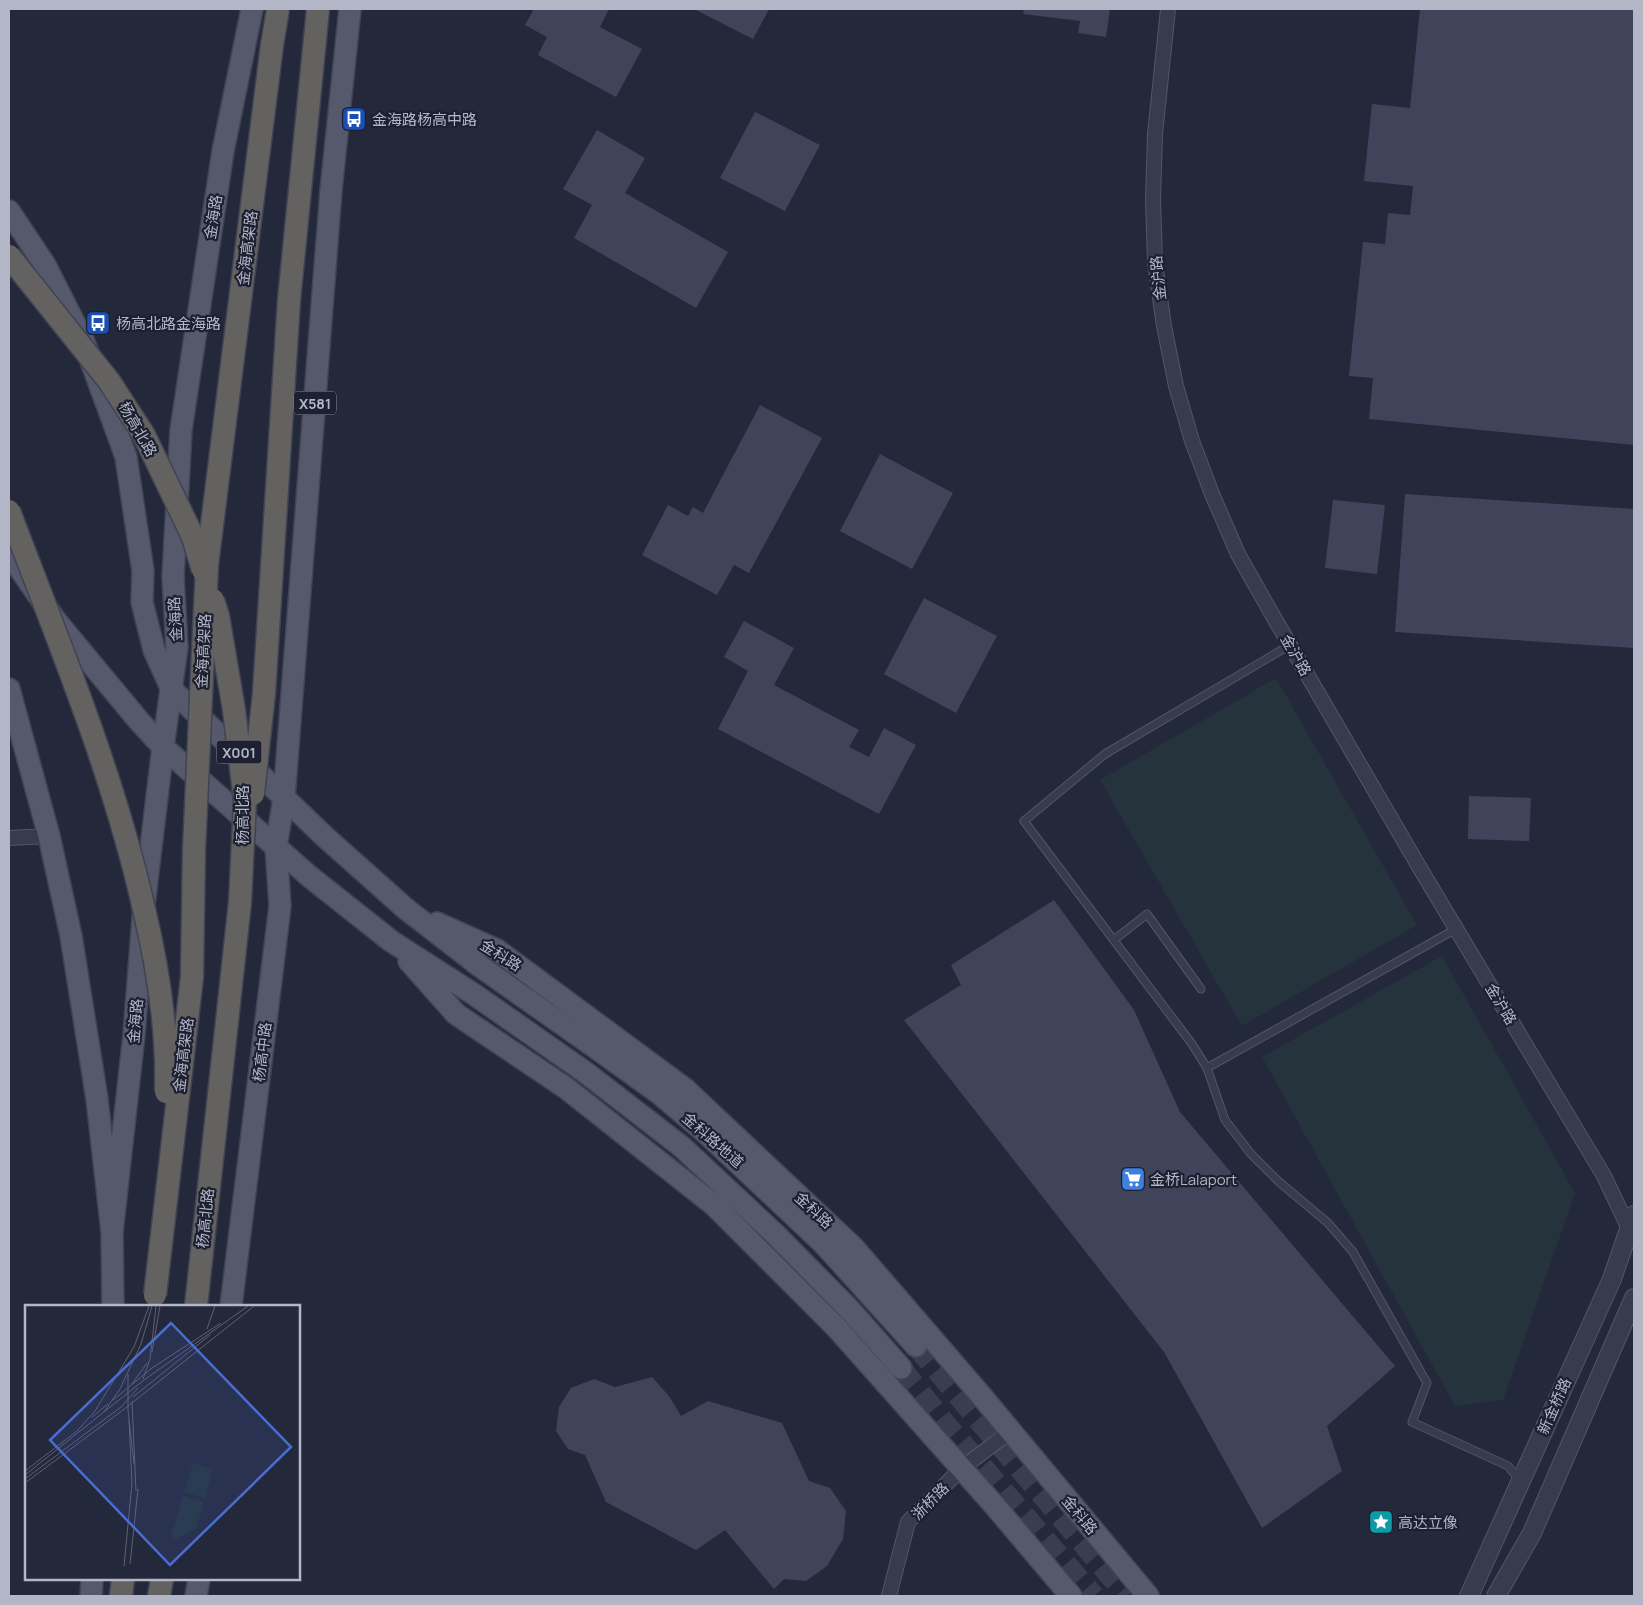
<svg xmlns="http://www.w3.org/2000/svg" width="1643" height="1605" font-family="Manrope,'Noto Sans SC',sans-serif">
  <rect width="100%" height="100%" fill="#24283b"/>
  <!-- garden -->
  <g fill="#25343c">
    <path d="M1276,678L1417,925L1242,1026L1100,780Z"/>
    <path d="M1442,956L1575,1193L1503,1400L1455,1406L1262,1057Z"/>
  </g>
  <!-- building -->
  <g fill="#40445b">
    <path d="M534,9H609L600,27L642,49L616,97L538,55L547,37L525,25Z"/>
    <path d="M694,9H769L753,39Z"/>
    <path d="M1024,9H1110L1106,37L1078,33L1080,21L1023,14Z"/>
    <path d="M1420,9H1634V445L1369,419L1373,378L1349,376L1363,242L1385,244L1388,213L1410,215L1413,186L1364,181L1372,104L1410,108Z"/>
    <path d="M755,112L820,145L785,211L720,178Z"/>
    <path d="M597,130L645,158L625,193L728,252L696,308L574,238L592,205L563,189Z"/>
    <path d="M760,405L822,438L749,573L734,565L717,595L642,555L668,505L688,516L693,507L703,513Z"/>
    <path d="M880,454L953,493L912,569L840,531Z"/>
    <path d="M1405,494L1634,509V648L1395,632Z"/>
    <path d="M1333,500L1385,505L1377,574L1325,568Z"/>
    <path d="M924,598L997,636L956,713L884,674Z"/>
    <path d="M744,621L794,648L774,685L859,730L849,747L869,757L884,728L916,745L879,814L718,729L748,671L724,657Z"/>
    <path d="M1469,796L1531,798L1529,841L1468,839Z"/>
    <path d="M1054,900L1134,1010L1180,1112L1395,1366L1327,1426L1342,1471L1262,1528L1164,1352L904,1020L961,985L951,965Z"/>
    <path d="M652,1377L669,1396L681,1416L708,1401L782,1423L809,1481L830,1488L846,1511L843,1539L827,1566L806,1581L784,1579L774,1589L725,1530L696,1550L606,1502L585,1455L568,1449L556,1431L559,1407L571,1388L594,1379L615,1387Z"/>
  </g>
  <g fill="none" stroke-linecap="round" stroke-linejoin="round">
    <!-- primary-tunnel -->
    <g stroke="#393d50" stroke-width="21" stroke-dasharray="21 11" stroke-linecap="butt">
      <path d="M916,1346L1127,1596"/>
      <path d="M901,1368L945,1423L1094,1596"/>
    </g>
    <defs>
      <g id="service">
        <path d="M1290,645L1105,754L1024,821L1192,1044L1207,1068L1456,929"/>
        <path d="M1114,940L1147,914L1201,989"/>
        <path d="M1207,1068L1225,1120L1251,1154L1278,1181L1328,1223L1353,1252L1427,1383L1412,1422L1508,1466L1520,1481"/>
      </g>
      <g id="minor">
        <path d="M1168,9L1155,134L1153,199L1155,262L1164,326L1176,386L1192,441L1212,494L1238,554L1273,616L1421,870L1604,1176L1631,1233"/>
        <path d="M9,838L49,836"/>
        <path d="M889,1596L908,1522L962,1468L1011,1431"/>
      </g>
      <g id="tertiary">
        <path d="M1469,1596L1612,1279L1634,1215"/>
        <path d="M1496,1596L1532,1533L1634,1298"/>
      </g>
      <g id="primary">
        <path d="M9,211L45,265L84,342L126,457L143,571L142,602L154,650L172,690L324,836L406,909L481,967L596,1048L660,1094L706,1133L823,1243L916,1346"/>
        <path d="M9,553L56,621L139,721L163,747L309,876L391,941L475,995L585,1072L682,1147L775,1234L850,1310L901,1368"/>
        <path d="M9,689L49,836L71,936L97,1099L112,1232L113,1306"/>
        <path d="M437,923L497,950L685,1089L854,1248L979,1393L1148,1596"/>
        <path d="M409,961L456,1014L566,1088L714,1205L836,1327L995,1506L1071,1596"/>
        <path d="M112,1232L134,1035L144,905L163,747L177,647L173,577L181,430L223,151L252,9"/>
        <path d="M231,1306L280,906L276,847L284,798L331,190L350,9"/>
        <path d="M91,1596L92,1579"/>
        <path d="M196,1596L199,1579"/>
      </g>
      <g id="trunk">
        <path d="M121,1596L123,1579"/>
        <path d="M159,1596L162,1579"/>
      </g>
    </defs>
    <!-- service casing -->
    <use href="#service" stroke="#525666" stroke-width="9"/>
    <!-- minor casing -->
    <use href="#minor" stroke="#525666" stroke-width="16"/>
    <!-- tertiary casing -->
    <use href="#tertiary" stroke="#525666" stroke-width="20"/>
    <!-- primary casing -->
    <use href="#primary" stroke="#404454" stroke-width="24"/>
    <!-- trunk casing -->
    <use href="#trunk" stroke="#3f4353" stroke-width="25"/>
    <!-- service -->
    <use href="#service" stroke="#373b4b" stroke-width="7"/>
    <!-- minor -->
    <use href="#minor" stroke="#373b4b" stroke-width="14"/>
    <!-- tertiary -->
    <use href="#tertiary" stroke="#373b4b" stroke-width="18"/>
    <!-- primary -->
    <use href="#primary" stroke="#55596b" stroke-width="21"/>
    <!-- trunk -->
    <use href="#trunk" stroke="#636260" stroke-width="22"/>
    <defs>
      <g id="trunk-bridge">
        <path d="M9,256L109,381L144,435L193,537L203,570"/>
        <path d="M9,511C58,641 112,769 143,905C158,967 168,1029 166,1092"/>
        <path d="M253,794L264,693L289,300L318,9"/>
        <path d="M155,1295L192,977L194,850L207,565L272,45L278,9"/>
        <path d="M196,1306L240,902L245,801L234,710L218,616L213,600"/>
      </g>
    </defs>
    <!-- trunk-bridge casing -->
    <use href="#trunk-bridge" stroke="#3f4353" stroke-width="25" stroke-linecap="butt"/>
    <!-- trunk-bridge -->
    <use href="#trunk-bridge" stroke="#636260" stroke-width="22"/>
  </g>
  <!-- icons -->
  <defs>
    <symbol id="bus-square" viewBox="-11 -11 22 22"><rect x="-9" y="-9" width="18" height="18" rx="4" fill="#1a4fb4" stroke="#1c2030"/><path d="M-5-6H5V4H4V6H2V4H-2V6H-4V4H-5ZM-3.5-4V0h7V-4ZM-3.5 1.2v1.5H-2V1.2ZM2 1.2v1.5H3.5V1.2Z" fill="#fff"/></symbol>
    <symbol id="supermarket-square" viewBox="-11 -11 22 22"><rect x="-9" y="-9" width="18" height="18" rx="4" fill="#3f7fe0" stroke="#1c2030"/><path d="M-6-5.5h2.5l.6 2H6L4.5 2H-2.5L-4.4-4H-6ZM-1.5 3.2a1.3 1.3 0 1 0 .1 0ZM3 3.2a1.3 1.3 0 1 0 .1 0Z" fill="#fff"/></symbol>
    <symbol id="sight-square" viewBox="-11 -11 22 22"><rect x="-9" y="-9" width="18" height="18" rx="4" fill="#0f9aa8" stroke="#1c2030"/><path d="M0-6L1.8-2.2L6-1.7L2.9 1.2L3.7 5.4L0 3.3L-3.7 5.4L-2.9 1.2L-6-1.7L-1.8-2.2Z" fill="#fff"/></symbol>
  </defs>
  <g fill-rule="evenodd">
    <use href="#bus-square" x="340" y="105" width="28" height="28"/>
    <use href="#bus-square" x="84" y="309" width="28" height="28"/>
    <use href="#supermarket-square" x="1119" y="1165" width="28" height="28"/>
    <use href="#sight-square" x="1367" y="1508" width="28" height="28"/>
  </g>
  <g text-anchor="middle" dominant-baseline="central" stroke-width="4.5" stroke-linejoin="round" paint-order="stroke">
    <!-- shield labels -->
    <g fill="#1c2030" stroke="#86899a" stroke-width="1">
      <rect x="294" y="391.5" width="42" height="23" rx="4"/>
      <rect x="216.5" y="740.5" width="45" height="23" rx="4"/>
    </g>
    <g font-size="14" font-weight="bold" fill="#b3b6c7">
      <text x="315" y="403">X581</text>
      <text x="239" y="752">X001</text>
    </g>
    <!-- poi labels -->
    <g font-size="15" fill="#b3b6c7" stroke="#1c2030" text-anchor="start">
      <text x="372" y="119">金海路杨高中路</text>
      <text x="116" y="323">杨高北路金海路</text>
      <text x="1150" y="1179">金桥Lalaport</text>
      <text x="1398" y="1522">高达立像</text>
    </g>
    <!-- street labels -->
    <g font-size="15" fill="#b3b6c7" stroke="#1c2030">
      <text transform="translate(213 217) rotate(-81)">金海路</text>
      <text transform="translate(247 248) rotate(-83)">金海高架路</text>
      <text transform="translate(1158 278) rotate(-96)">金沪路</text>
      <text transform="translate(138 429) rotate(60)">杨高北路</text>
      <text transform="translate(175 619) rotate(-93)">金海路</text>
      <text transform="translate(203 651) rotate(-87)">金海高架路</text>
      <text transform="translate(1296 655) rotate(60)">金沪路</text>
      <text transform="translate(242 815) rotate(-90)">杨高北路</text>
      <text transform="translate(501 955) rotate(32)">金科路</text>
      <text transform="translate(1501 1004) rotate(59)">金沪路</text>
      <text transform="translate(135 1021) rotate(-85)">金海路</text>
      <text transform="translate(262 1052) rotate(-83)">杨高中路</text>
      <text transform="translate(183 1055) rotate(-83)">金海高架路</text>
      <text transform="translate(713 1140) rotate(41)">金科路地道</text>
      <text transform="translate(814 1210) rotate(43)">金科路</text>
      <text transform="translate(205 1218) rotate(-84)">杨高北路</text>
      <text transform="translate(1554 1406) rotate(-66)">新金桥路</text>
      <text transform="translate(930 1501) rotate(-45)">浙桥路</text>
      <text transform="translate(1080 1515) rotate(50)">金科路</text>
    </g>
  </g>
  <!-- overview -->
  <g transform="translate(25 1305)">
    <rect width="275" height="275" fill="#24283b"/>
    <path d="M168,158L188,164L180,193L159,187ZM158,191L179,197L171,224L150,234L146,231Z" fill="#25343c"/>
    <path fill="none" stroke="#5d6173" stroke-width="1" d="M182,24L190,1M127,47L135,1M103,69V105L109,159M118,74L125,54L131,1M107,79L122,58M108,92L185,30M88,95L127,63L196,18M107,96L111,186M79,107L95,84L116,39L127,1M67,112L83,99M0,166L52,126L70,106L109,42L124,1M0,170L119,75L223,1M0,174L96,102L113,83M0,178L98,105L229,1M105,259L113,184M99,261L107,178L104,116"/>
    <path fill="#4a6dd3" fill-opacity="0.15" stroke="#4a6dd3" stroke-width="2.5" d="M146,18L266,142L145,260L25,135Z"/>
    <rect width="275" height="275" fill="none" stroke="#b3b6c7" stroke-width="2.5"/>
  </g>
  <!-- border -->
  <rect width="1643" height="1605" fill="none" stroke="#b3b6c7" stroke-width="20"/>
</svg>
